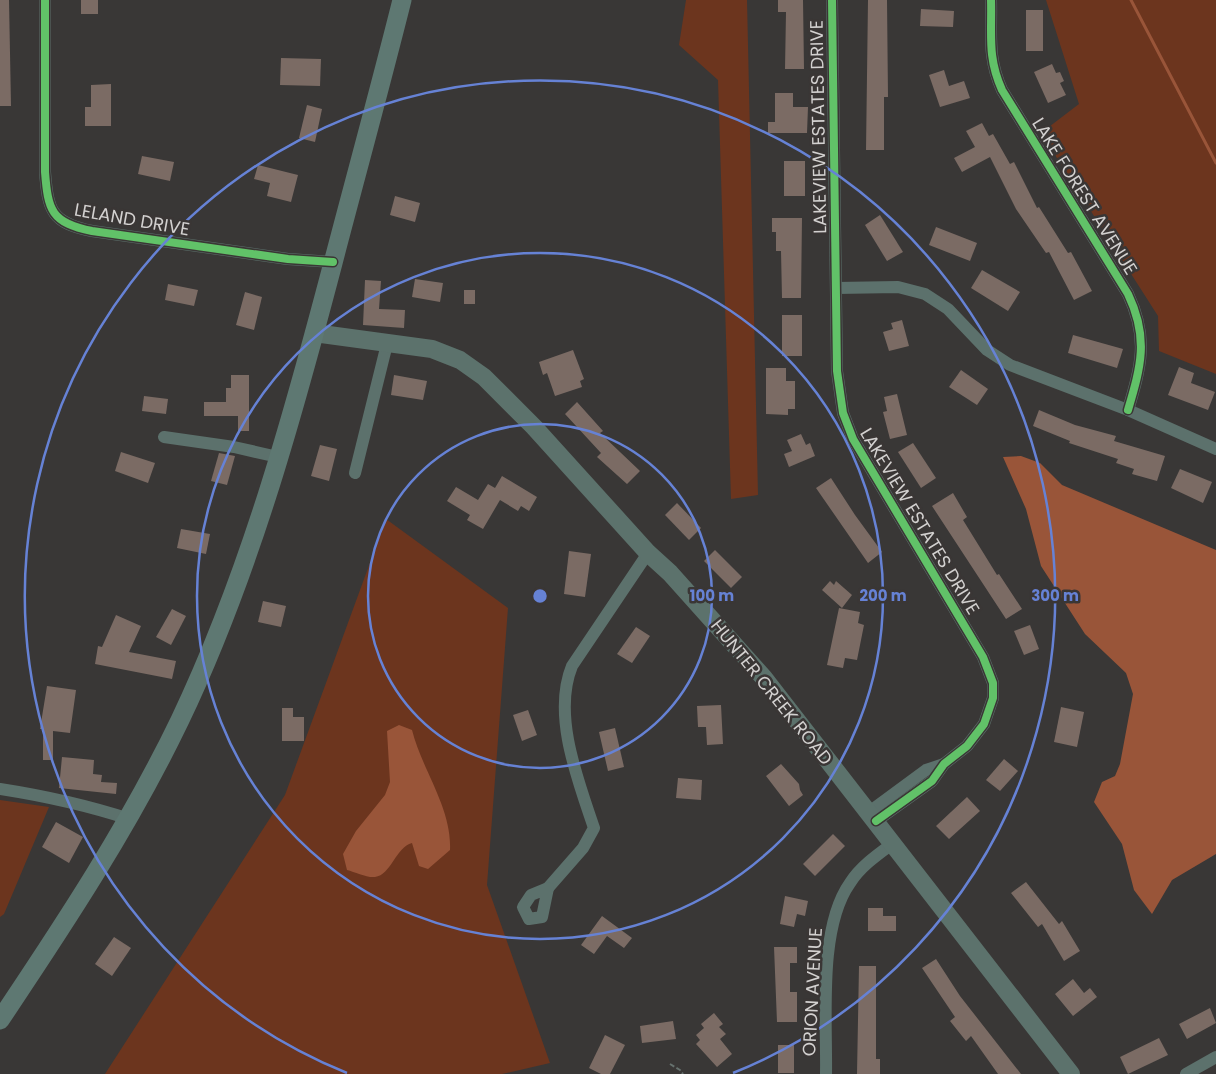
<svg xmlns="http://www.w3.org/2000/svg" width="1216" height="1074" font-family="Poppins,sans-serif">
  <rect width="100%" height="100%" fill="#393736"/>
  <!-- green -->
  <g fill="#6c351e">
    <path d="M686,0H747L758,495L731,499L718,80L679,45Z"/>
    <path d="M1046,0H1216V374L1159,351L1158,316L1041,133L1079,104Z"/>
    <path d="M386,519L508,608L487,885L550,1063L502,1074H105L285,795Z"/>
    <path d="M0,800L49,807L4,914L0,917Z"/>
  </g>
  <!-- water -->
  <g fill="#995539">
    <path d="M1021,456L1040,463L1062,485L1216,550V854L1172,880L1152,914L1134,890L1122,844L1094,802L1102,782L1115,776L1120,764L1133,694L1126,673L1085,634L1041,566L1026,509L1003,457Z"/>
    <path d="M399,725L412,730C422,770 452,808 450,850L428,869L419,866L412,843C396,847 391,875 375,877C367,878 355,872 347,870L343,854L356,831L385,795L390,782L387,731Z"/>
  </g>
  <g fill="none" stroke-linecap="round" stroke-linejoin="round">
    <!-- stream -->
    <path stroke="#995539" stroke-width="3" d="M1131,0L1216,163"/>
  </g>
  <!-- building -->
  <g fill="#7b6b64">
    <path d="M0,0H9L11,106H0Z"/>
    <rect x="81" y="0" width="17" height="14"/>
    <path d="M778,0H803L804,69H785L786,12H778Z"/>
    <path d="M868,0H887L888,97H884V150H866Z"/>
    <path d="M921,9L954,11L953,27L920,26Z"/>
    <rect x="1026" y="10" width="17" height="41"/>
    <path d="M281,58L321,59L320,86L280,85Z"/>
    <path d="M1052,64L1056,73L1060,72L1064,81L1060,83L1066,95L1048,103L1034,72Z"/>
    <path d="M944,70L949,86L964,81L970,98L940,107L929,75Z"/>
    <path d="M111,84V126H85V107H91V85Z"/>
    <path d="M775,93H793V107H808L807,133H768V122H775Z"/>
    <path d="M307,105L322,109L315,142L299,138Z"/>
    <path d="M982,123L989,136L993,134L1010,164L1014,162L1037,208L1039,207L1068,253L1071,252L1092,291L1074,300L1049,252L1046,253L1016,209L990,157L962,172L954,158L975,147L966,131Z"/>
    <path d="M142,156L174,162L170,181L138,174Z"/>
    <rect x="784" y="161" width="21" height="35"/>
    <path d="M258,165L298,175L291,202L267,196L270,183L254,179Z"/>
    <path d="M395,196L420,203L415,222L390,215Z"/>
    <path d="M880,215L903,252L887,261L865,225Z"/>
    <path d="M772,218H802L801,298H782L781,251H776V232H772Z"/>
    <path d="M936,227L977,243L970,261L929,245Z"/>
    <path d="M982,270L1020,292L1008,311L971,288Z"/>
    <path d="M415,279L443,283L440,302L412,297Z"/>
    <path d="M365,280L381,281L379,309L405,310L404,328L363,325Z"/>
    <path d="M168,284L198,290L194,306L165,300Z"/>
    <rect x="464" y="290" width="11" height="14"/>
    <path d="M245,292L262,297L254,330L236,325Z"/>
    <rect x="782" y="315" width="20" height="41"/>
    <path d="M902,320L909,346L889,351L883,332L893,329L891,323Z"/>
    <path d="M1073,335L1123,349L1117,368L1068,353Z"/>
    <path d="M573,350L584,379L580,381L582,387L555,396L547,373L543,375L539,362Z"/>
    <path d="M1179,367L1194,373L1191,383L1215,392L1208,410L1168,395Z"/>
    <path d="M766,368H786V381H795V409H788V415L766,414Z"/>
    <path d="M961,370L988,389L977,405L949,387Z"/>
    <path d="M231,375H249V431H238V416H204V402H226V388H231Z"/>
    <path d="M394,375L427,381L423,400L391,395Z"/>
    <path d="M897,394L907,435L890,439L883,412L887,411L884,397Z"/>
    <path d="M144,396L168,399L166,414L142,411Z"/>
    <path d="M577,402L603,431L600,433L640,471L627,484L597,457L601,453L565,414Z"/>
    <path d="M1039,410L1075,425L1116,436L1114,441L1165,456L1157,481L1132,474L1134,469L1116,463L1118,459L1069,443L1070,441L1033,426Z"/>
    <path d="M801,434L806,445L810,443L815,456L789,467L784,454L792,451L787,440Z"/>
    <path d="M913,443L936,478L921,488L898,452Z"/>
    <path d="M320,445L337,449L329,481L311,476Z"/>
    <path d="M121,452L155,463L148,483L115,471Z"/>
    <path d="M219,453L235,456L227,485L211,481Z"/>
    <path d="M1180,469L1212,482L1203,503L1171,488Z"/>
    <path d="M502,476L537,497L529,511L521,506L518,511L500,500L483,529L467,520L470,515L447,501L456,487L478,500L488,484L495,488Z"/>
    <path d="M831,478L855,515L882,552L868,563L816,488Z"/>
    <path d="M953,493L967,517L963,520L997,575L999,574L1022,609L1006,619L932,506Z"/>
    <path d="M677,503L701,528L689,540L665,515Z"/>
    <path d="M181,529L210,534L206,554L177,548Z"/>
    <path d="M715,550L742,577L731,588L704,561Z"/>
    <path d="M569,551L591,554L585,597L564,594Z"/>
    <path d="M830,581L834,585L836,581L852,595L842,608L822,590Z"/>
    <path d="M263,601L286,606L281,627L258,622Z"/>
    <path d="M839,608L860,612L858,623L864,625L857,660L845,658L843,668L827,665Z"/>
    <path d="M172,609L186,616L171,645L156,637Z"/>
    <path d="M116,615L141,626L129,652L176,661L172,679L95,664L98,646L102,647Z"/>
    <path d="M1030,625L1039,649L1024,655L1014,631Z"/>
    <path d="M636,627L650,636L632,663L617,654Z"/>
    <path d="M47,686L76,690L70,733L53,731V760H43V729H40Z"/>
    <path d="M721,705L723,744L707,745L706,727H698L697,706Z"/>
    <path d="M1061,707L1084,712L1077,747L1054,742Z"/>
    <path d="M282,708H293V717H304V741H282Z"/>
    <path d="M528,710L537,735L522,741L513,715Z"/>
    <path d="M615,728L624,767L608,771L599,732Z"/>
    <path d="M62,757L94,760L93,774L102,775L101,782L117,783L116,794L59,788Z"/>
    <path d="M1004,759L1018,771L1000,791L986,780Z"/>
    <path d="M781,764L799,784L800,790L803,795L789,806L766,776Z"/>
    <path d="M678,778L702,780L701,800L676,798Z"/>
    <path d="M967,797L980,811L949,839L936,826Z"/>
    <path d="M56,822L83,837L69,863L42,847Z"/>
    <path d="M833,834L845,846L815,876L803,864Z"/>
    <path d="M1026,882L1059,924L1062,921L1080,951L1064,961L1042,924L1038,927L1011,893Z"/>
    <path d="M785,896L808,901L805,916L797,914L794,927L780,924Z"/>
    <path d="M868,908H883V916H896V931H868Z"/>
    <path d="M602,916L632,938L624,948L607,936L594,954L581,945Z"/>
    <path d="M114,937L131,948L112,976L95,964Z"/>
    <path d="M774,947H797V963H790V992H797V1022H777Z"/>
    <path d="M936,959L960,996L1021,1074H998L971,1036L966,1041L950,1021L955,1017L922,968Z"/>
    <path d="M859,966H876V1059H880V1074H857Z"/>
    <path d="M1073,979L1084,993L1090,988L1097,997L1073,1016L1055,994Z"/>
    <path d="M1210,1008L1216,1023L1187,1039L1179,1024Z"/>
    <path d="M714,1013L723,1024L719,1027L726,1034L720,1039L732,1054L717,1067L696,1044L700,1040L696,1035L704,1028L701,1024Z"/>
    <path d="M673,1021L676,1039L642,1043L640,1026Z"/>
    <path d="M605,1035L625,1045L610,1074H601L589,1068Z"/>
    <path d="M1159,1038L1168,1055L1128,1074L1120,1057Z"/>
    <rect x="778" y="1045" width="16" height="28"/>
  </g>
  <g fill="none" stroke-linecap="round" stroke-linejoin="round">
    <!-- path -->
    <path stroke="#67726f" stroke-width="2" stroke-dasharray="5 2.5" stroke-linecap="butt" d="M670,1064L680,1070L683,1074"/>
    <!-- minor -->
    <g stroke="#5c716c" stroke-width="12">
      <path d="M45,0V172C48,210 51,223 92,231L288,259L333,262"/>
      <path d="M832,0L837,371L843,413L853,439L983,657L993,683V698L984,724L967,746L944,764L932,781L876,821"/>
      <path d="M991,0C992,34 987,57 1002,90L1128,294C1149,338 1141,366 1128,410"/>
      <path d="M836,288L898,287L925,294L948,309L987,350L1010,365L1128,410L1216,449"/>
      <path d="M164,437L234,447L278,457"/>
      <path d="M355,473L387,344"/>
      <path d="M0,789C45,796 86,805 129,819"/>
      <path d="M869,812L926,770L944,764"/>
      <path d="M548,888L583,848L594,828C578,780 552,715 572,666L648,553"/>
      <path d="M548,888L542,917L529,919L523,907L531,895Z"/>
      <path d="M826,1074C827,1019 818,928 850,883C860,867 877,855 892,844"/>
      <path d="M1186,1074L1216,1057"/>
    </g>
    <!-- secondary -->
    <path stroke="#5c726c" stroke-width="18" d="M314,333L432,349L460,360L484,377L534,427L648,553L670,573L764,678L1071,1074"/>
    <!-- primary -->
    <path stroke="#5e7872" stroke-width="19" d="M0,1020C65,923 129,826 180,720C249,575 292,419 333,263C356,175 380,88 402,0"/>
    <defs>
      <g id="cycleway">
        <path d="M45,0V172C48,210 51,223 92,231L288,259L333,262"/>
        <path d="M832,0L837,371L843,413L853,439L983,657L993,683V698L984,724L967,746L944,764L932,781L876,821"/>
        <path d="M991,0C992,34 987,57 1002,90L1128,294C1149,338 1141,366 1128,410"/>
      </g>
    </defs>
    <!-- cycleway casing -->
    <use href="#cycleway" stroke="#3a3635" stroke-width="11"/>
    <!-- cycleway -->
    <use href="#cycleway" stroke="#61c268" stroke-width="8"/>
  </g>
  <!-- distance rings -->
  <g fill="none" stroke="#6682d5" stroke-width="2.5">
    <circle cx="540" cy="596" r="172"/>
    <circle cx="540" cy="596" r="343"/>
    <path d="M347 1073A515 515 0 1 1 733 1073"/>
  </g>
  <g text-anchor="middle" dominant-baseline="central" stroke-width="5" stroke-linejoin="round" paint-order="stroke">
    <!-- street labels -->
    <g font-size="18" fill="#d3d1d0" stroke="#3a3635">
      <text transform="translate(818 127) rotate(-91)">LAKEVIEW ESTATES DRIVE</text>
      <text transform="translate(1085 196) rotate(58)">LAKE FOREST AVENUE</text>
      <text transform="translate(132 219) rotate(10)">LELAND DRIVE</text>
      <text transform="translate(920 521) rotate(59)">LAKEVIEW ESTATES DRIVE</text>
      <text transform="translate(772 692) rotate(51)">HUNTER CREEK ROAD</text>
      <text transform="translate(812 992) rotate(-87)">ORION AVENUE</text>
    </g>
  </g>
  <circle cx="540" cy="596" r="8" fill="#6682d5" stroke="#3a3635" stroke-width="2.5"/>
  <g font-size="15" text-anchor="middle" font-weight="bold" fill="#6682d5" stroke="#3a3635" stroke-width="5" stroke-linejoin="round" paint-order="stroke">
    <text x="712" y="601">100 m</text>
    <text x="883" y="601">200 m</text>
    <text x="1055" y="601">300 m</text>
  </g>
</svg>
